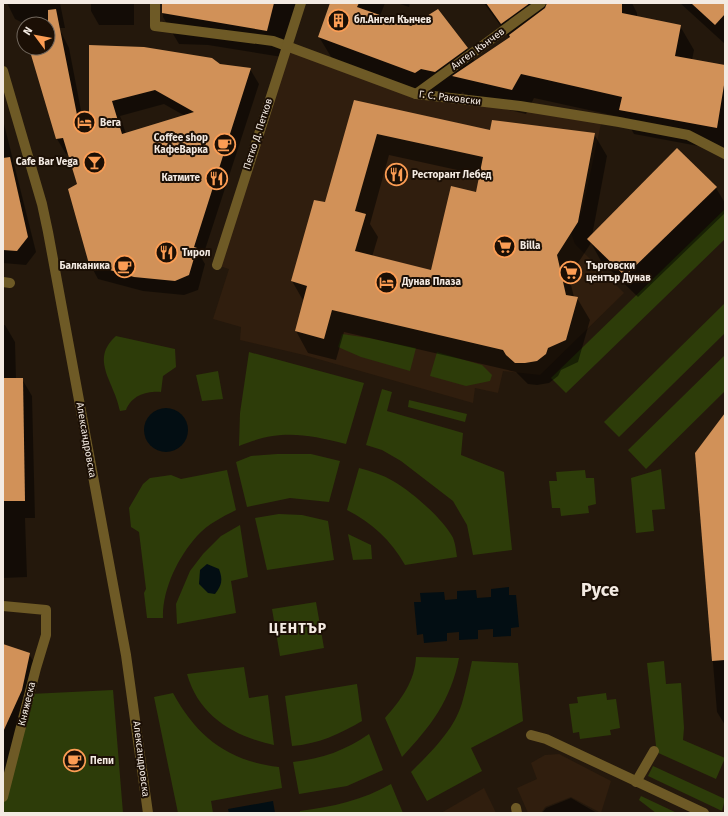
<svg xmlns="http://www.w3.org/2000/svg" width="728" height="816" font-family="'Fira Sans',sans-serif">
  <rect width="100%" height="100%" fill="#24180c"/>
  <!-- built -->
  <g fill="#301e0e">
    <path d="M287,45L416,94L602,119L582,212L570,222V230L575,244L624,293L540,375L503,371L498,393L475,388L473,403L304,355L240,340L241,327L213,319L229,269L217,265Z"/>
    <path d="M559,754L611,781L601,813L571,797L545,807L541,813H528L517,788L537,779L531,763L545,755Z"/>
    <path d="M484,788L496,813H441Z"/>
  </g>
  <!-- green -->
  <g fill="#2d3c09">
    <path d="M725,209V239L566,393L551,378Z"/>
    <path d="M725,303V333L619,437L604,422Z"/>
    <path d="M342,334L369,338L416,348L410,371L361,357L338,347Z"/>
    <path d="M116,336L175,349L176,367L163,376L161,392C147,391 132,395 126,410L120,411C115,382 89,360 116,336Z"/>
    <path d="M249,352L364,383L346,444C305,434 280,429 239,446L240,413Z"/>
    <path d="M437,352L482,365L492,375L490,381L466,386L430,376Z"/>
    <path d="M725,355V391L646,469L628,450Z"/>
    <path d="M218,371L223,399L202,401L196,375Z"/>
    <path d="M382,389L392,392L387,411L463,433L461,455L504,472L512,550L473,555L467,525L453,501L401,461L382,450L366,445Z"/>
    <path d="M409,400L467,414L465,422L408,407Z"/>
    <path d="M277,454H311L340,461L329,502L290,498L247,507L236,462L251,456Z"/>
    <path d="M359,468C371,471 383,475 393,481C412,492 441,517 452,536C455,541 456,550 457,557L405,565C391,540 372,523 347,510Z"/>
    <path d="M661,469L665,509L652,510L654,531L636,533L631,478Z"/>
    <path d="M227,470L236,510C222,517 208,524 197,536C178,557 162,590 163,618H147L144,593L146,589L139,532L131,527L129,508L143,484L150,478L171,475L181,479Z"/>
    <path d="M585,470L586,478H594L596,504L588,506L589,513L561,516L560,508H552L549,481H557L556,472Z"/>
    <path d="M279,514L302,515L328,521L334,560L267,570L255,518Z"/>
    <path d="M240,525L248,577L231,581L236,613L177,624L176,604L190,571L203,554L221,536Z"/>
    <path d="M348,534L371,545L372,559L353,560Z"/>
    <path d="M316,602L324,648L280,656L272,609Z"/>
    <path d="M416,657L459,658C451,700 431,726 402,757L385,718C401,700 415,681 416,657Z"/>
    <path d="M472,661L518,663L523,721L471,748L482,771L427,801L411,772C431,752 454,730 462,703C466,689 469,675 472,661Z"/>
    <path d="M664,661L666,684L681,683L684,728L683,740L725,758L716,779L654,751L656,746L647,663Z"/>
    <path d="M244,667L249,698L268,695L274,745C233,736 199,716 187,674Z"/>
    <path d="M357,684L362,721C340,734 318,744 292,746L285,696Z"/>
    <path d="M113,690L123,813H3V797L30,694Z"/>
    <path d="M173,693C197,737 228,761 279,767L282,788L211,801L213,813H178L154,697Z"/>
    <path d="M606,693L607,700L616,699L620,728L610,730L611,735L580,739L579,732L573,733L569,704L578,703L577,697Z"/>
    <path d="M369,734L383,770L347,786L299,794L293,762C322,759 346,750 369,734Z"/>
    <path d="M653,766L725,799L722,811L648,776Z"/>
    <path d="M391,784L403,813H300V811C332,807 363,800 391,784Z"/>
    <path d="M641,796L677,813H656L639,800Z"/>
  </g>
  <!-- water -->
  <g fill="#030e13">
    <circle cx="166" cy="430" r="22"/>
    <path d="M207,564L219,569C223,580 222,585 215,594L208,593L199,584L200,570Z"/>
    <path d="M509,587V595H516L519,627L511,628V636L493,637V629L478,630V639L459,640V632L447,633V641L424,643L423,634L417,635L414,602H421L420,593L444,592L445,600L457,599V591L476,590L477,598L491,597V589Z"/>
    <path d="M273,801L275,813H229L228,809Z"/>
  </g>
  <!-- shadow -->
  <g fill="#0007" fill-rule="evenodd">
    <path d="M7,3H60L65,28H59L69,48L84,126L90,125V46L250,69L259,84L202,259L205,264L198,290L184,295L143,291L98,279L90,264L78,184L69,153L66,154L57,139L30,48H48V24H24V27L23,23L15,19ZM164,104L185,116L126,134L120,116Z"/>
    <path d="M91,3H134V25H99L91,11Z"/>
    <path d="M164,3H297L282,57L208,45L179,44L163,17Z"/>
    <path d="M331,3H385L380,16L411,27L438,10L467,49L475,62L510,39L484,3H632L637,13V17L680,26L694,50L692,60L725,66V151L634,134L625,118L534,98L526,114L467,100L463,92L452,100L438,97L431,101L336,65L319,37Z"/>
    <path d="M397,3H410L409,7Z"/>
    <path d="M680,3H725V44Z"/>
    <path d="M355,101L490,132L594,134L607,156L592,236L716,188L725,203V213L638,297L601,261L591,243L569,277L574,297L577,298L590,320L578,362L561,370L558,376L549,383L537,385L528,384L516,372L344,332L336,360L308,353L296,331L304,302L292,281L315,201L325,204ZM389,155L480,175L476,193L432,272L372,257L378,237L370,224Z"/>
    <path d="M3,120L36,252L26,265L3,263Z"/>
    <path d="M3,325H5L15,342L16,379H22L32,396L35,518H25L27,577L3,578Z"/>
    <path d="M725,417V725L717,712L696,454Z"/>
    <path d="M3,644L29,654L38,669L3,793Z"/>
    <path d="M571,798L597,813H542L546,808Z"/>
  </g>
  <!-- building -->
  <g fill="#d19158" fill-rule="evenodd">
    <path d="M162,3H274L267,31L162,13Z"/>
    <path d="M330,3H359L357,7L411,26L438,9L468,48L435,72L421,69L415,73L318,37Z"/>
    <path d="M486,3H530L501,24Z"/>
    <path d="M547,3H622V13L681,25L675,56L725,65V79L717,128L619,110L622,97L521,74L512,90L452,76L510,37L509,35L545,8Z"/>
    <path d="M691,3H725V14L715,25Z"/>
    <path d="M56,9L79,125L89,124V45L144,47L212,58L220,64L251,68L194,247L197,248L189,275L175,281L134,277L89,264L68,189L77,184L63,138L56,139L29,48H48V10ZM155,90L194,112L122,134L112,101Z"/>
    <path d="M354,100L490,130L492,120L595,133L578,222L557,255L566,295L578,297L566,340L548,348L546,354L537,361L525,363H515L506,355L503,350L332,310L324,339L295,331L307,286L291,281L314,200L325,202ZM377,134L483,157L476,192L451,186L431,270L355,251L366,214L355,211Z"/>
    <path d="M677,148L717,187L625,276L587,239Z"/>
    <path d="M10,157L28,237L17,251L3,250V158Z"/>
    <path d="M3,378H23L25,501H3Z"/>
    <path d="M725,413V660L712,661L695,453Z"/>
    <path d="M3,644L30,653L22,690L3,732Z"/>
  </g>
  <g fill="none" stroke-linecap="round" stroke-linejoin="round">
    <!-- minor -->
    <g stroke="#6e5a26" stroke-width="10">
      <path d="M155,3V26L273,41L416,94L520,106L619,122L688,135L725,154"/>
      <path d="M3,71L42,204L48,232L126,655L148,813"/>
      <path d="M416,94L541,3"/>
      <path d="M217,265L301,3"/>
      <path d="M3,282L10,283"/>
      <path d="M3,606L46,610V635L36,668L3,797"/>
      <path d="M531,735L546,739L704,813"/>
      <path d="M636,782L654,751"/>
      <path d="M516,808L517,813"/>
    </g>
  </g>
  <!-- icons -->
  <defs>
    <symbol id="building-ring" viewBox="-11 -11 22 22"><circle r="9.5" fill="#1b0f05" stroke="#fc9d54" stroke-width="1.5"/><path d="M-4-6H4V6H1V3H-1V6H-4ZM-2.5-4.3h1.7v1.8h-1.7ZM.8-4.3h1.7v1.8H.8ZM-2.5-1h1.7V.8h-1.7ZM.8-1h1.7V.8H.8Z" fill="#fc9d54"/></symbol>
    <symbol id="hotel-ring" viewBox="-11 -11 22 22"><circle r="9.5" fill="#1b0f05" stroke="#fc9d54" stroke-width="1.5"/><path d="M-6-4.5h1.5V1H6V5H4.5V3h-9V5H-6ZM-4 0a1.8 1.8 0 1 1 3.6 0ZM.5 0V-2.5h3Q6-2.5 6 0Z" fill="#fc9d54"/></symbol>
    <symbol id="cafe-ring" viewBox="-11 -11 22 22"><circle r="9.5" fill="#1b0f05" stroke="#fc9d54" stroke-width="1.5"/><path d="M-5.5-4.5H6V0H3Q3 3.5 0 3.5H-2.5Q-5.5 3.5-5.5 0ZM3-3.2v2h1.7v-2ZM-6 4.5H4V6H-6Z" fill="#fc9d54"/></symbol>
    <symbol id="bar-ring" viewBox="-11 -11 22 22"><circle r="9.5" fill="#1b0f05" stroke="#fc9d54" stroke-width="1.5"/><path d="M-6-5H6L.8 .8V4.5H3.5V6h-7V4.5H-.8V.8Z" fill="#fc9d54"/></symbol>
    <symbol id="restaurant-ring" viewBox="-11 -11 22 22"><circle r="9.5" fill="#1b0f05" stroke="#fc9d54" stroke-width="1.5"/><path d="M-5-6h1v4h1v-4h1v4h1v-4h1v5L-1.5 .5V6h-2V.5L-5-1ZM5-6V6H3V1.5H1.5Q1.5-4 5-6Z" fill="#fc9d54"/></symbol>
    <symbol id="supermarket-ring" viewBox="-11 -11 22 22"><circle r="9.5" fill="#1b0f05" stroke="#fc9d54" stroke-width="1.5"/><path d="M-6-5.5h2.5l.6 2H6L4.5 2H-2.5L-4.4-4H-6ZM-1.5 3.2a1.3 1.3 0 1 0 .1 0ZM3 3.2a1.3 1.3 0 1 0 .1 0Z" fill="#fc9d54"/></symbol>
  </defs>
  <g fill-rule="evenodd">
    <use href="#building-ring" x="326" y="8" width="25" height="25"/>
    <use href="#hotel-ring" x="72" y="110" width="25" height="25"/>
    <use href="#cafe-ring" x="212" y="132" width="25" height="25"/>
    <use href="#bar-ring" x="82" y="150" width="25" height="25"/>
    <use href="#restaurant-ring" x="384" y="162" width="25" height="25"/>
    <use href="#restaurant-ring" x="204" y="166" width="25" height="25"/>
    <use href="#supermarket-ring" x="492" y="234" width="25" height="25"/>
    <use href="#restaurant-ring" x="154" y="240" width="25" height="25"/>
    <use href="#cafe-ring" x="112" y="254" width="25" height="25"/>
    <use href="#supermarket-ring" x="558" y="260" width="25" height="25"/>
    <use href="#hotel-ring" x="374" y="270" width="25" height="25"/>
    <use href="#cafe-ring" x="62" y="748" width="25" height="25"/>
  </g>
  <g text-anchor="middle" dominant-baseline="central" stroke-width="4" stroke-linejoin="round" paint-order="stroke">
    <!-- poi labels -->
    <g font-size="10" font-weight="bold" fill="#f3eae2" stroke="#1b0f05" text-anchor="start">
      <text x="354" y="20">бл.Ангел Кънчев</text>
      <text x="100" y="123">Вега</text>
      <text x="208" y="138" text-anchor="end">Coffee shop<tspan x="208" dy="12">КафеВарка</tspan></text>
      <text x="78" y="162" text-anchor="end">Cafe Bar Vega</text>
      <text x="412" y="175">Ресторант Лебед</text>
      <text x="200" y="178" text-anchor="end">Катмите</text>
      <text x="520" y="246">Billa</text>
      <text x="182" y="253">Тирол</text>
      <text x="110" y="266" text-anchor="end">Балканика</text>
      <text x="586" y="266">Tърговски<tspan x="586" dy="12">център Дунав</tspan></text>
      <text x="402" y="282">Дунав Плаза</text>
      <text x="90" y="761">Пепи</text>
    </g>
    <!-- street labels -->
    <g font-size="10" fill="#f3eae2" stroke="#1b0f05">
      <text transform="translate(478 49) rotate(-36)">Ангел Кънчев</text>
      <text transform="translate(450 98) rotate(7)">Г. С. Раковски</text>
      <text transform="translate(258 134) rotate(-72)">Петко Д. Петков</text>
      <text transform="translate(86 440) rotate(80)">Александровска</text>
      <text transform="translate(27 704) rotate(-76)">Княжеска</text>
      <text transform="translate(141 759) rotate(83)">Александровска</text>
    </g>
    <!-- district labels -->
    <g font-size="14" font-weight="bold" letter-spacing="1" fill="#f3eae2" stroke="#1b0f05">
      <text x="298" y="628">ЦЕНТЪР</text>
    </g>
    <!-- town labels -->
    <g font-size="18" font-weight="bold" fill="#f3eae2" stroke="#1b0f05">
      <text x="600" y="590">Русе</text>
    </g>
  </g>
  <!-- border -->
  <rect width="728" height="816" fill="none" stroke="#f3eae2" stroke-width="8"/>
  <!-- north arrow -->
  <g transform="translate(36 36) rotate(302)"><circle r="19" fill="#1b0f05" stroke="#71675d"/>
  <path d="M0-3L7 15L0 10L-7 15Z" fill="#fc9d54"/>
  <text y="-6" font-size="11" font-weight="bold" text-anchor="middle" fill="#f3eae2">N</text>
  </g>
</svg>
